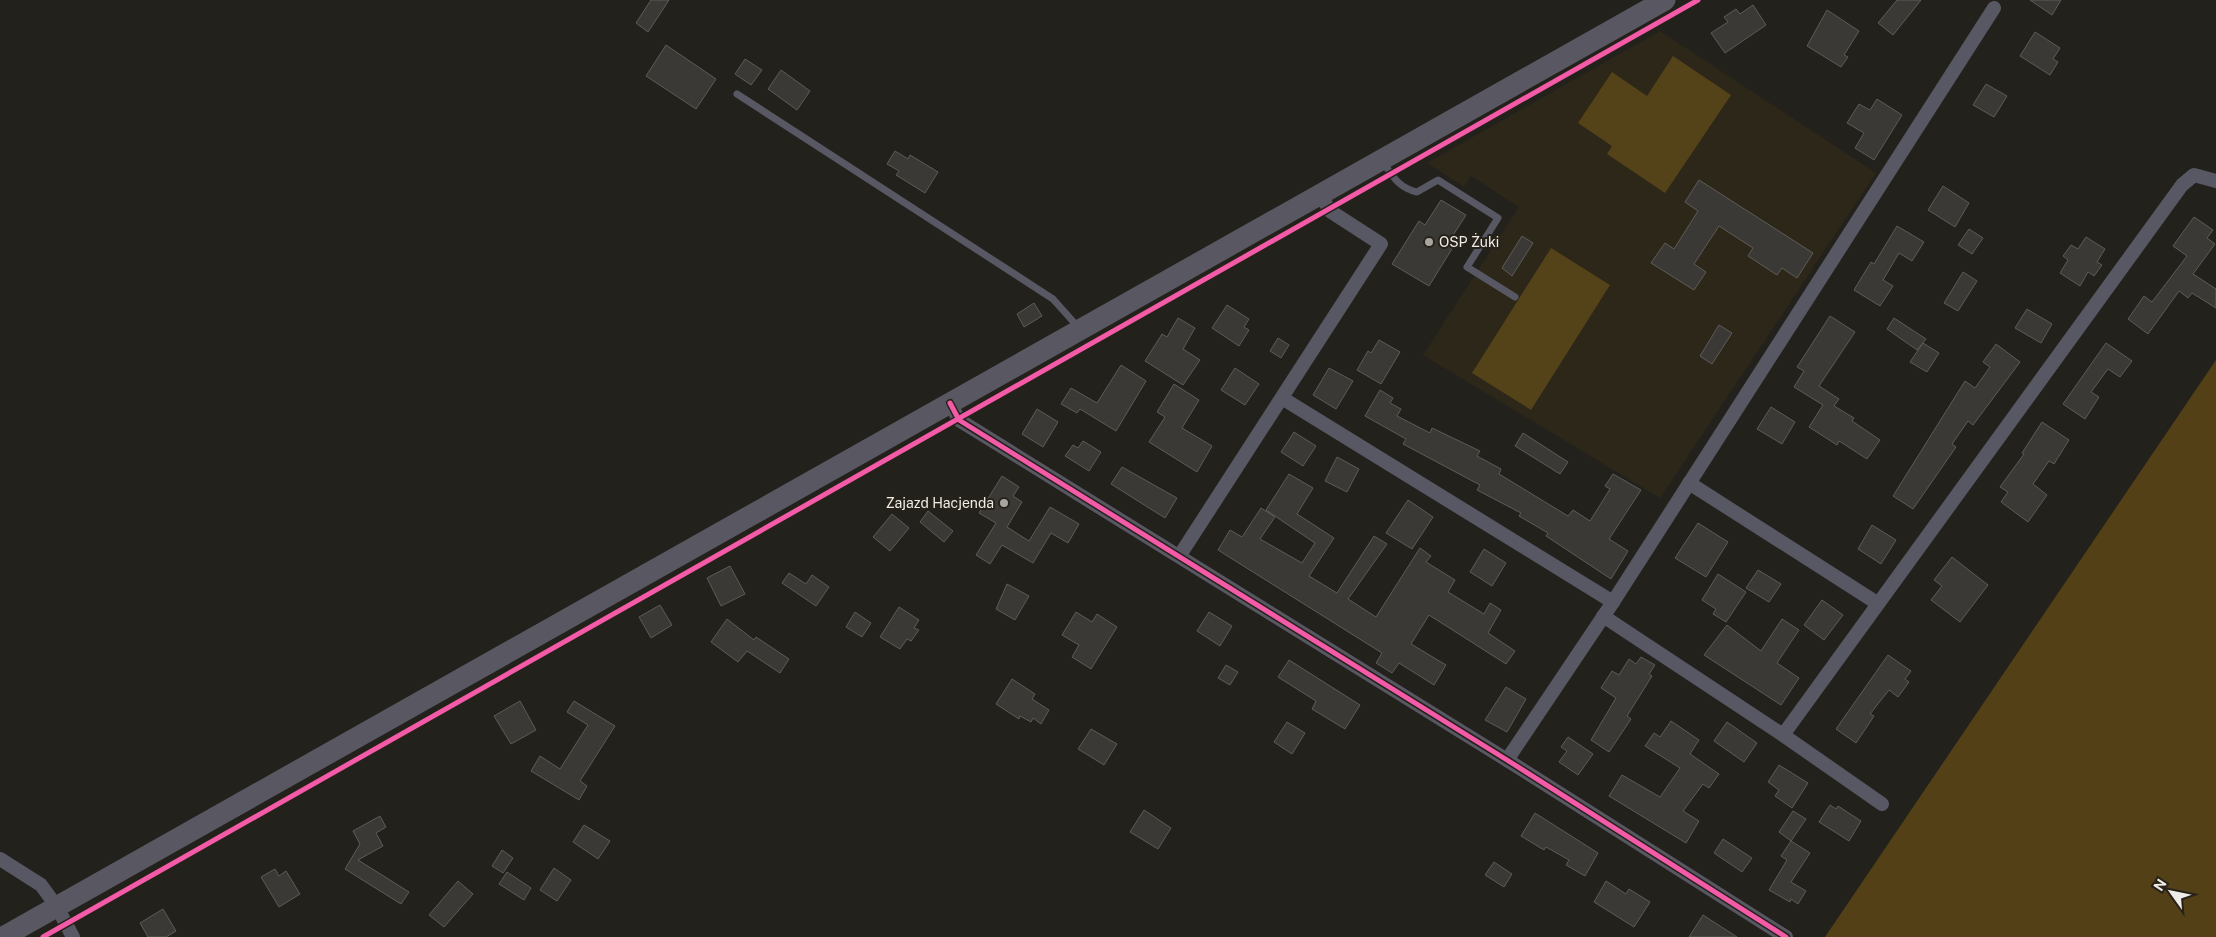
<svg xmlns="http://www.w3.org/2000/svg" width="2216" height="937" font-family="'Public Sans',sans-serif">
  <rect width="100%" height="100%" fill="#23211c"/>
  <!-- built -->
  <path fill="#2d271a" d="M1660,31L1876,173L1660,498L1423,355L1519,207L1471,176L1464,187L1427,163Z"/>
  <!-- green -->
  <g fill="#544219">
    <path d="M1673,56L1731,95L1665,193L1607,154L1612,146L1578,123L1612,72L1647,96Z"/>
    <path d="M1551,248L1610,285L1531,410L1472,373Z"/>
  </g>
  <!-- forest -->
  <path fill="#534016" d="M2216,360V937H1825Z"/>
  <!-- building -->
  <g fill="#3b3935" stroke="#5e5c58">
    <path d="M651,0H669L648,32L636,23Z"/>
    <path d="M1897,0H1921L1893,35L1878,23Z"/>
    <path d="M2030,0H2061L2052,15Z"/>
    <path d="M1753,5L1766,25L1725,53L1711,33L1728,22L1724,17L1736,9L1740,14Z"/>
    <path d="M1827,10L1859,31L1844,55L1848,57L1841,67L1807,46Z"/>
    <path d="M2035,32L2060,48L2053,59L2058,62L2050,75L2020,56Z"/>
    <path d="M666,45L716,79L696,109L646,76Z"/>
    <path d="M745,59L762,70L751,85L735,74Z"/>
    <path d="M781,70L810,91L797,110L768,89Z"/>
    <path d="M1986,84L2007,96L1994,117L1973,105Z"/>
    <path d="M1877,99L1902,115L1874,160L1855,148L1864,133L1847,123L1859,104L1870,110Z"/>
    <path d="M895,151L908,159L910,155L938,172L925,193L896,175L899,171L887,164Z"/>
    <path d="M1699,180L1813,253L1797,278L1782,268L1777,275L1748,256L1753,248L1719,226L1694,264L1706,272L1694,290L1651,263L1665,243L1674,249L1698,211L1685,202Z"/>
    <path d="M1943,186L1969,203L1955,227L1928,210Z"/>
    <path d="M1441,200L1466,215L1450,240L1455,244L1429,286L1392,264L1419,221L1425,225Z"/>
    <path d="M2194,217L2213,230L2207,238L2215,244L2193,274L2216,289V308L2192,293L2188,298L2179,291L2148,334L2128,319L2144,296L2152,302L2187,256L2173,246Z"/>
    <path d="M1897,226L1924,242L1912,261L1899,253L1883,280L1893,286L1880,306L1854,290L1871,262L1874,264Z"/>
    <path d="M1969,229L1983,238L1972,254L1958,245Z"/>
    <path d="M1522,236L1533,243L1512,276L1502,268Z"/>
    <path d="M2086,237L2105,249L2097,262L2102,265L2094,276L2088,272L2080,286L2060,273L2068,260L2063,256L2071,245L2078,249Z"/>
    <path d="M1963,272L1977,281L1958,311L1944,303Z"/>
    <path d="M1034,303L1042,316L1024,327L1017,314Z"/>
    <path d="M1227,305L1249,319L1244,327L1249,330L1239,346L1212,328Z"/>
    <path d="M2027,309L2052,324L2041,343L2015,328Z"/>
    <path d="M1830,316L1855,332L1819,386L1839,399L1834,406L1854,418L1852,421L1880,440L1867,459L1839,441L1837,445L1809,427L1823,405L1794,387L1804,371L1797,367Z"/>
    <path d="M1178,318L1195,328L1183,349L1200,360L1183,385L1145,361L1162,334L1167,337Z"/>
    <path d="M1894,318L1926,339L1917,350L1887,329Z"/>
    <path d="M1719,325L1732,333L1712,364L1700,356Z"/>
    <path d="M1278,338L1289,345L1281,358L1270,351Z"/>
    <path d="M1379,340L1400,352L1381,384L1357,370L1368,351L1371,353Z"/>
    <path d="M1923,343L1939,353L1927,372L1910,362Z"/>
    <path d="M2106,343L2132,361L2120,377L2108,369L2091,392L2099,397L2085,419L2063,404Z"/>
    <path d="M1996,344L2020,362L1973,425L1968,421L1952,444L1956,447L1913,509L1893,496L1965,381L1975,388L1990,367L1983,362Z"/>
    <path d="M1121,365L1146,381L1116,431L1080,409L1077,413L1061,404L1071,388L1097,403Z"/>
    <path d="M1235,368L1259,384L1245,405L1221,390Z"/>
    <path d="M1329,368L1353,381L1336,409L1313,395Z"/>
    <path d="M1174,384L1199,400L1182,428L1212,446L1197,472L1149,442L1165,417L1157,412Z"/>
    <path d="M1380,390L1393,398L1390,403L1401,409L1397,416L1430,433L1432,428L1480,451L1477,456L1501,469L1499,474L1568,516L1573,510L1590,521L1610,489L1605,486L1613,474L1641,490L1609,539L1628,551L1611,579L1546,536L1548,533L1519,516L1521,513L1477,490L1480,485L1403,444L1406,439L1365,416Z"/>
    <path d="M1771,407L1795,422L1782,444L1757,429Z"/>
    <path d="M1037,409L1058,422L1043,447L1022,434Z"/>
    <path d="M2042,422L2069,440L2054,464L2049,461L2033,484L2047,495L2028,522L2001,502L2008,492L2000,487L2024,454L2022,453Z"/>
    <path d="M1294,432L1316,446L1303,466L1281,452Z"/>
    <path d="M1523,433L1568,462L1560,474L1515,446Z"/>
    <path d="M1083,441L1101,452L1089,471L1065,456L1073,445L1078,448Z"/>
    <path d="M1337,457L1359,469L1347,492L1325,481Z"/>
    <path d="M1122,467L1177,498L1165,518L1111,484Z"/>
    <path d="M1289,474L1313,488L1297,514L1334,538L1309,576L1337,593L1374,536L1387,544L1348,599L1376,617L1420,548L1431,556L1426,562L1455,580L1448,592L1484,614L1490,603L1501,610L1488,633L1515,651L1506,664L1429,615L1411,644L1446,665L1434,685L1399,663L1392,673L1376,663L1382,653L1218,550L1230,530L1242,537L1261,508L1275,517L1260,539L1302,563L1315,543L1266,510Z"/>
    <path d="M1002,476L1019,487L1013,496L1022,502L1007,527L1029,541L1050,507L1079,524L1068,543L1051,533L1033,563L1002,545L990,564L976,555L996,523L979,513Z"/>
    <path d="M1408,500L1433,517L1412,549L1386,533Z"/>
    <path d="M928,511L953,531L944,542L920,522Z"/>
    <path d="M892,514L909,528L890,551L873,537Z"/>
    <path d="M1698,523L1728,542L1706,577L1675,558Z"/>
    <path d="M1872,525L1896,540L1881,564L1858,549Z"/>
    <path d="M1484,549L1506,563L1492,586L1470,572Z"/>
    <path d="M1952,557L1988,585L1960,622L1931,600L1942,586L1934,580Z"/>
    <path d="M730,566L745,594L721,606L707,578Z"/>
    <path d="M1758,570L1781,584L1769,602L1746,588Z"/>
    <path d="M789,573L806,584L812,575L829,587L816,606L782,583Z"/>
    <path d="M1718,574L1746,592L1726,622L1713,614L1716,609L1702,600Z"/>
    <path d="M1007,584L1029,596L1015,620L996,609Z"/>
    <path d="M1822,600L1843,615L1824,640L1804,625Z"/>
    <path d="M660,605L672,625L651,638L639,617Z"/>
    <path d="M899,607L919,620L914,628L919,630L911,641L907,639L900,649L880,637Z"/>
    <path d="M855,612L871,623L862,637L846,627Z"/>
    <path d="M1076,612L1092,622L1097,614L1117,627L1091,669L1072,657L1079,645L1062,635Z"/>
    <path d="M1209,612L1232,626L1220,646L1197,631Z"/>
    <path d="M727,619L754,640L756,637L789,659L780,673L747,651L738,662L711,642Z"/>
    <path d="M1782,619L1799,630L1777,663L1799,678L1781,705L1704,655L1727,625L1761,651Z"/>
    <path d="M1888,655L1911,671L1905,679L1909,682L1898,697L1889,690L1870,714L1874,716L1856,743L1836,729Z"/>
    <path d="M1641,657L1655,665L1649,674L1652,676L1627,716L1631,719L1609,752L1591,740L1616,698L1601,688L1612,671L1619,675L1629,659L1636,664Z"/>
    <path d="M1289,660L1360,705L1345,729L1312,709L1316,701L1278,677Z"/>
    <path d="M1226,665L1238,672L1230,685L1218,678Z"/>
    <path d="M1012,679L1035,694L1032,699L1049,710L1041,724L1033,718L1031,722L1020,716L1019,719L996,704Z"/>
    <path d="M1506,687L1526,699L1507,732L1485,720Z"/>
    <path d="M520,701L536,730L511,744L494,716Z"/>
    <path d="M574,701L615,726L580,781L587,786L579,800L531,771L540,756L560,769L588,725L567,712Z"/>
    <path d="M1671,721L1699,740L1690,754L1719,774L1709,788L1703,784L1683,811L1699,821L1686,843L1609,796L1622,775L1660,797L1680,768L1645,746L1654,733L1660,737Z"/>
    <path d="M1287,722L1305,733L1292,754L1274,742Z"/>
    <path d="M1727,722L1757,743L1744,762L1714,741Z"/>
    <path d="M1091,729L1117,744L1104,765L1078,749Z"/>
    <path d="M1568,737L1593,754L1578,775L1559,762L1567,751L1561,747Z"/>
    <path d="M1779,765L1808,783L1792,808L1775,796L1779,790L1768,782Z"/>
    <path d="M1830,805L1836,809L1838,806L1861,821L1849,841L1819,822Z"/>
    <path d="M1144,810L1171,828L1158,849L1130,832Z"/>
    <path d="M1793,811L1806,819L1791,841L1779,832Z"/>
    <path d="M1535,813L1598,853L1585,876L1566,865L1569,860L1546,847L1544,850L1521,836Z"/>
    <path d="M380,816L386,827L376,833L383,846L358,860L409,892L401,904L345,869L360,844L353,831Z"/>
    <path d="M584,825L610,841L598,859L573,842Z"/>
    <path d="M1723,839L1752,858L1742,872L1714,853Z"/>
    <path d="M1791,841L1810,853L1791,882L1806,891L1798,904L1791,899L1790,902L1769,890L1787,860L1781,856Z"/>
    <path d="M502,850L513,858L503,873L492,866Z"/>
    <path d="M1494,862L1512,874L1504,887L1485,875Z"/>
    <path d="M554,868L571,880L557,901L540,890Z"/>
    <path d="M275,869L279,876L286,871L300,894L279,907L261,877Z"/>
    <path d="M507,872L531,888L524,900L499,884Z"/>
    <path d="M458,881L473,894L444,927L429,915Z"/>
    <path d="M1606,881L1626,894L1629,889L1650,902L1634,927L1594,902Z"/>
    <path d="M163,909L176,931L166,937H148L140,923Z"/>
    <path d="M1703,915L1737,937H1689Z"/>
  </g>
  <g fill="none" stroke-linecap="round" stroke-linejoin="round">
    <!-- service -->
    <g stroke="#585864" stroke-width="7">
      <path d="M737,94L1053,299L1078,327"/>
      <path d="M1383,162C1393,177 1399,188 1417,192L1438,180L1498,218L1467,267L1515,297"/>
    </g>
    <!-- minor -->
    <g stroke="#585864" stroke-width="14">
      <path d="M1282,398L1613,602"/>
      <path d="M950,403L959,420L1507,760L1786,937"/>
      <path d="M1689,483L1877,603"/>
      <path d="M1180,555L1381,244L1330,211L1320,194"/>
      <path d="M1603,616L1783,735L2182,185L2194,175L2216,181"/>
      <path d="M1783,735L1882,804"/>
      <path d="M1507,760L1613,602L1994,8"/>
      <path d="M0,859L41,885L57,907L73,937"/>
    </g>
    <!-- primary -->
    <path stroke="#595862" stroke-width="21" d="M3,937L1665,0"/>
    <defs>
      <g id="cycleway">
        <path d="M950,403L959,420L1507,760L1786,937"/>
        <path d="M43,937L1698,0"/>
      </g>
    </defs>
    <!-- cycleway casing -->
    <use href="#cycleway" stroke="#262219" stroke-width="8"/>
    <!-- cycleway -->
    <use href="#cycleway" stroke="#f35aa7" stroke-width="5"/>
  </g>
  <!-- markers -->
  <g fill="#a8a5a0" stroke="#262219" stroke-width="2">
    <circle cx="1429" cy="242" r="5"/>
    <circle cx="1004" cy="503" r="5"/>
  </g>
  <g text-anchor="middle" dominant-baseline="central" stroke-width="4" stroke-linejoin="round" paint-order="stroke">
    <!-- poi labels -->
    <g font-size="14" fill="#efece7" stroke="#262219" text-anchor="start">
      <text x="1439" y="242">OSP Żuki</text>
      <text x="994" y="503" text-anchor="end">Zajazd Hacjenda</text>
    </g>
  </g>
  <!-- north arrow -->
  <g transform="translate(2171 892) rotate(303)" stroke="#262219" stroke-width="4" paint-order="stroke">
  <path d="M0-4L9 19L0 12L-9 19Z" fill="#efece7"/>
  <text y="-8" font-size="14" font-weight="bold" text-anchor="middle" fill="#efece7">N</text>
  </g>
</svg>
